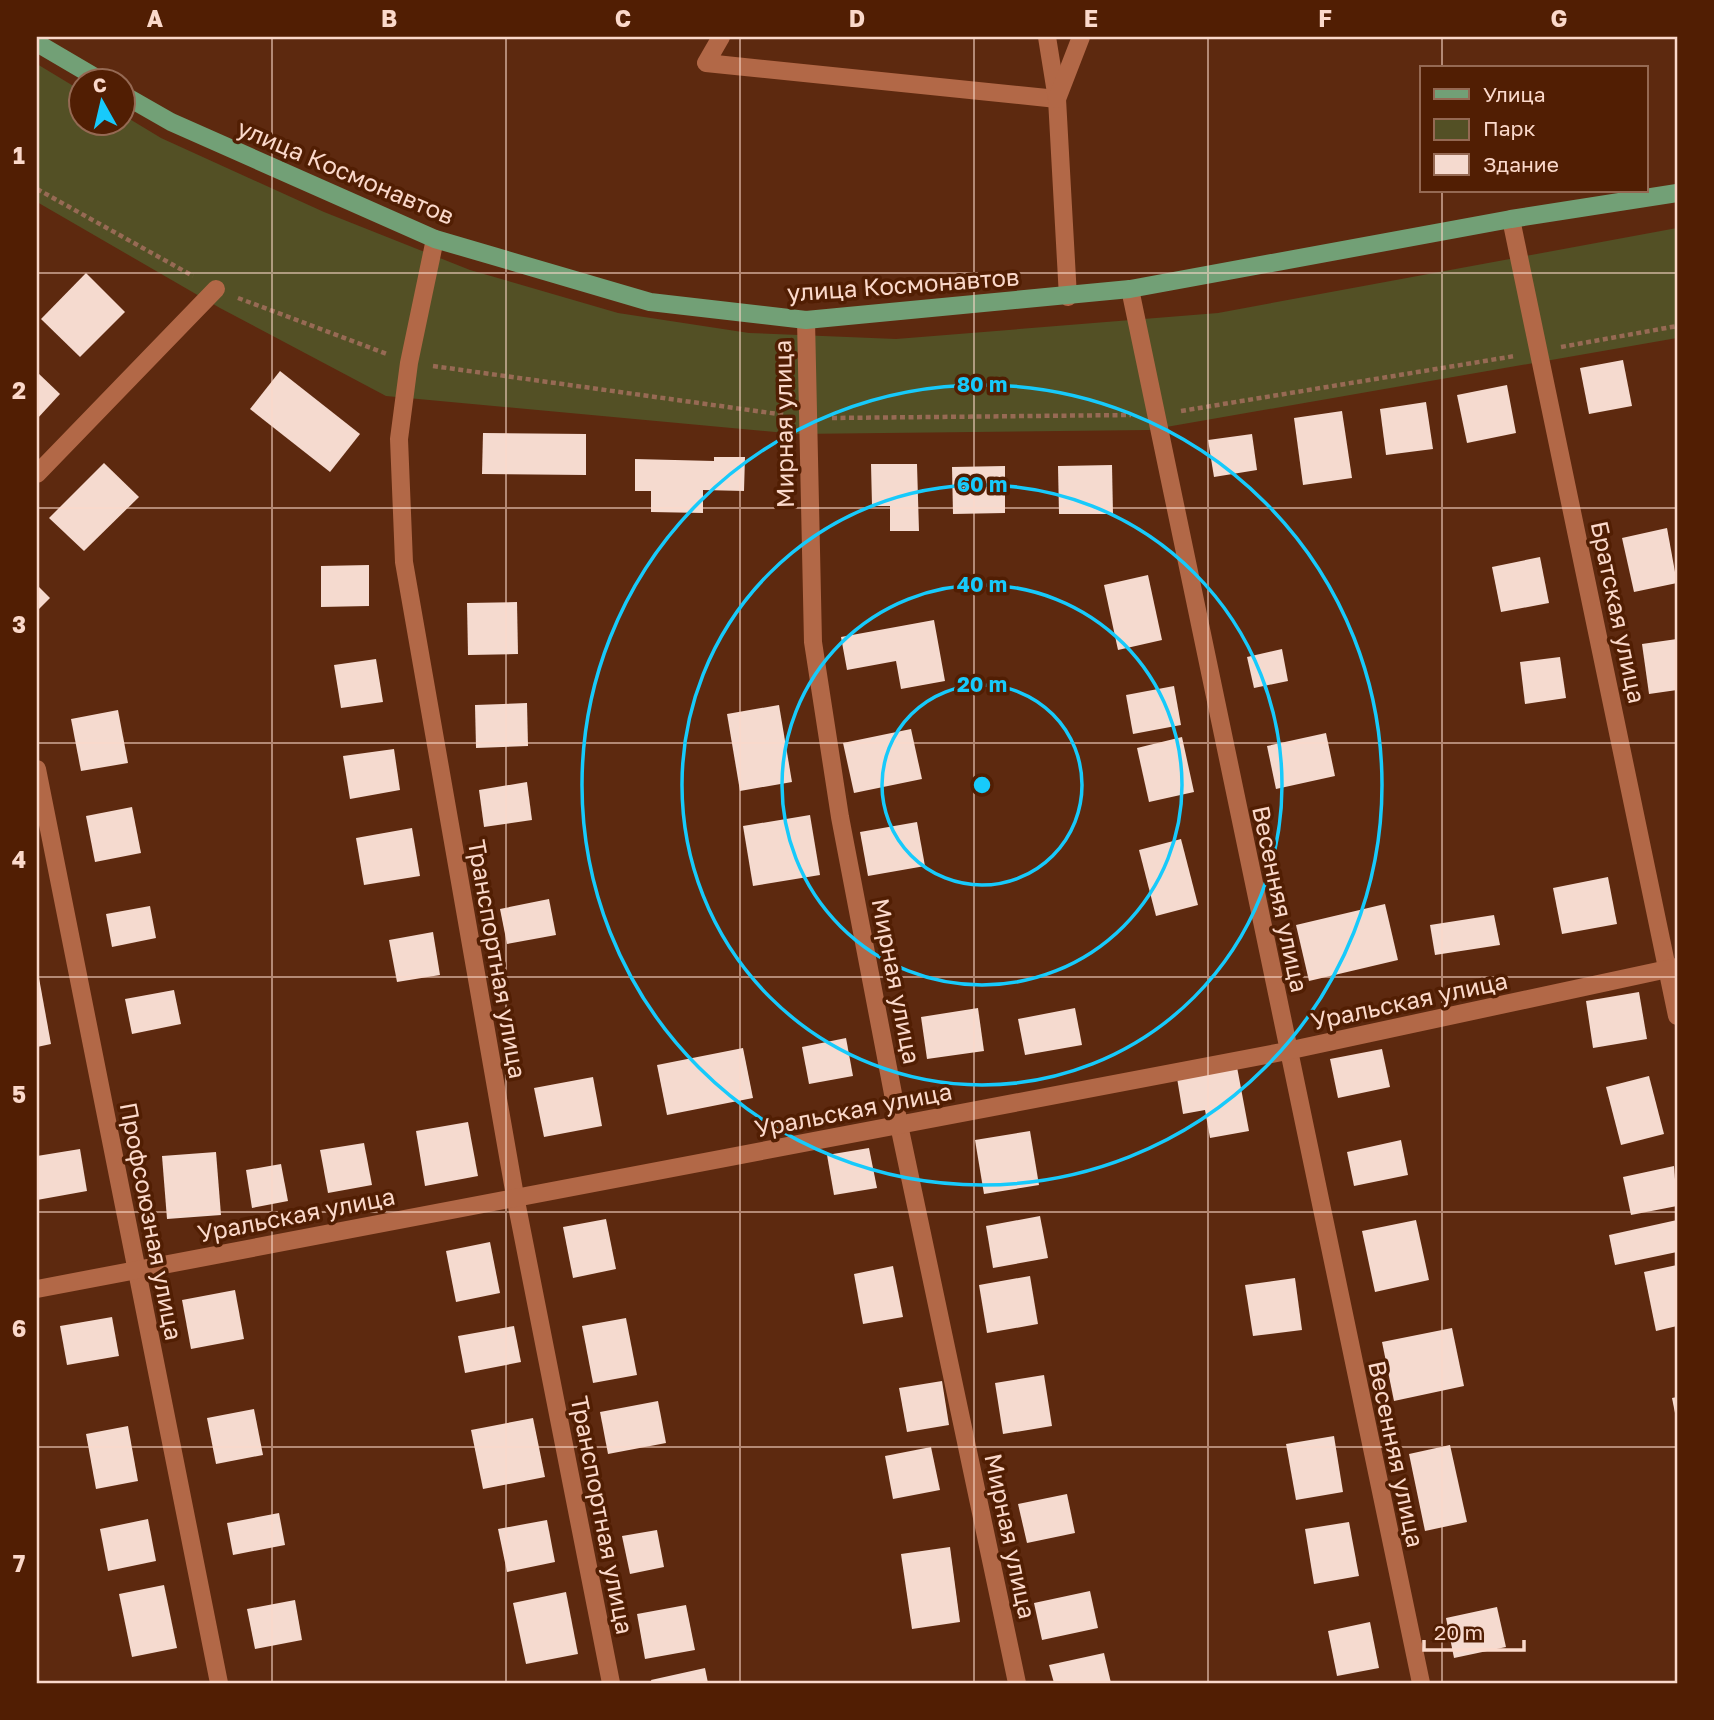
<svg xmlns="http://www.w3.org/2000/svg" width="1714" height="1720" font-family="'Golos Text',sans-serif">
  <rect width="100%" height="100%" fill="#5d290f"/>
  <!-- green -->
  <path fill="#535025" d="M37,64L80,90V122H122L123,115L161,138L324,212L470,270L618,313L749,333L896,339L1218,313L1677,228V338L1149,430L796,434L386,396L220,308L37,202Z"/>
  <!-- building -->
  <g fill="#f5dacf">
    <path d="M86,273L125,312L80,357L41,319Z"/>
    <path d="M1623,360L1632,406L1589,414L1580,368Z"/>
    <path d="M280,371L360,434L330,472L250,409Z"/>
    <path d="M37,372L60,394L37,419Z"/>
    <path d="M1507,385L1516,433L1467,443L1457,395Z"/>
    <path d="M1426,402L1433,449L1386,455L1380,409Z"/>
    <path d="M1342,411L1352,478L1303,485L1294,418Z"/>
    <path d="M483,433L586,434V475L482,474Z"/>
    <path d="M1252,434L1257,470L1214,477L1208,440Z"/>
    <path d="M714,457H745L744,491L703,490V513L651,512V491H635V459L714,461Z"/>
    <path d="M104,463L139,497L84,551L49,518Z"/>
    <path d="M871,464H917L919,531H890V506H872Z"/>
    <path d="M1112,465L1113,514H1059L1058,466Z"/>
    <path d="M1005,466V513L953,514L952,467Z"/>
    <path d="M1667,528L1677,583L1634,592L1622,538Z"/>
    <path d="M1540,557L1549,603L1501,612L1492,567Z"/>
    <path d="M369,565V606L321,607V566Z"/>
    <path d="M1148,575L1162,640L1118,650L1104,585Z"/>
    <path d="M37,585L50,598L37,611Z"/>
    <path d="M517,602L518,654L468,655L467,603Z"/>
    <path d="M934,620L945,681L901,689L896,661L847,670L841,637Z"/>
    <path d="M1677,639V690L1649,694L1642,644Z"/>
    <path d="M1282,649L1288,681L1254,688L1247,657Z"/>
    <path d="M1560,657L1566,698L1525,704L1520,662Z"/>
    <path d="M376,659L383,702L341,708L334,665Z"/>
    <path d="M1174,686L1181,725L1133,734L1126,695Z"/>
    <path d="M527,703L528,746L476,748L475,705Z"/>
    <path d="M779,705L792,782L740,791L727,714Z"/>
    <path d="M118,710L128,763L81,771L71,719Z"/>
    <path d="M911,729L922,779L854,793L843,743Z"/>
    <path d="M1326,733L1335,776L1276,789L1267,746Z"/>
    <path d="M1182,737L1194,792L1149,802L1137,748Z"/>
    <path d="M394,749L400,790L350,799L343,756Z"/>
    <path d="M527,782L532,820L484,827L479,790Z"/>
    <path d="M132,807L141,853L95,862L86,816Z"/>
    <path d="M810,815L820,875L753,886L743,826Z"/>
    <path d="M917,822L925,866L868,876L860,832Z"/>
    <path d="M412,828L420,876L364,885L356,838Z"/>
    <path d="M1181,839L1198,905L1156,916L1139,850Z"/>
    <path d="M1608,877L1617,924L1562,934L1553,888Z"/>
    <path d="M549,899L556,935L507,944L500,909Z"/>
    <path d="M1385,904L1398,960L1309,981L1296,925Z"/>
    <path d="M150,906L156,938L112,947L106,914Z"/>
    <path d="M1494,915L1500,945L1435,955L1430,925Z"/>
    <path d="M433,932L440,975L397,982L389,940Z"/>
    <path d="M39,978L51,1044L37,1047V979Z"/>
    <path d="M174,990L181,1024L132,1034L125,999Z"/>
    <path d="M1639,992L1647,1039L1593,1048L1586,1001Z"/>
    <path d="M978,1008L984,1051L927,1059L921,1017Z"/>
    <path d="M1075,1008L1082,1045L1025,1055L1018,1019Z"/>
    <path d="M846,1038L853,1076L809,1084L802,1047Z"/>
    <path d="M743,1048L753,1098L667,1115L657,1065Z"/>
    <path d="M1382,1049L1390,1087L1338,1098L1330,1059Z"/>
    <path d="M1237,1067L1249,1131L1210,1138L1205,1110L1183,1114L1177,1078Z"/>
    <path d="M1649,1076L1664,1134L1621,1145L1606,1087Z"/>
    <path d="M593,1077L602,1126L544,1137L534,1088Z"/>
    <path d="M468,1122L478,1176L425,1186L416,1131Z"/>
    <path d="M1030,1131L1039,1185L984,1194L975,1140Z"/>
    <path d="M1401,1140L1408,1175L1354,1186L1347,1152Z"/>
    <path d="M364,1143L372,1185L328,1193L320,1150Z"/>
    <path d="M869,1148L877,1188L834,1195L827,1155Z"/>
    <path d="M80,1149L87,1191L37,1200V1156Z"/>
    <path d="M216,1152L221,1215L167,1219L162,1156Z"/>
    <path d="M281,1164L288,1201L252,1208L246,1170Z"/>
    <path d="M1674,1166L1677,1206L1631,1215L1623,1177Z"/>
    <path d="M1040,1216L1048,1258L993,1268L986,1226Z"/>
    <path d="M606,1219L616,1269L573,1278L563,1227Z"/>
    <path d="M1416,1220L1429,1280L1375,1292L1362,1231Z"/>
    <path d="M1677,1220V1252L1615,1265L1609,1235Z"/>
    <path d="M490,1242L500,1293L456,1302L446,1251Z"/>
    <path d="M1677,1265V1326L1656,1331L1644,1272Z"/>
    <path d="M893,1266L903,1317L863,1324L854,1274Z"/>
    <path d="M1030,1276L1038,1324L987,1333L979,1285Z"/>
    <path d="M1295,1278L1302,1330L1253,1336L1245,1285Z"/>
    <path d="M235,1290L244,1339L191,1349L182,1300Z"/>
    <path d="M112,1317L119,1356L67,1365L60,1326Z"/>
    <path d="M626,1318L637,1375L593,1383L582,1326Z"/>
    <path d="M514,1326L521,1362L465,1373L458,1336Z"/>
    <path d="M1452,1328L1464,1386L1394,1401L1382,1342Z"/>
    <path d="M1044,1375L1052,1426L1003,1434L995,1383Z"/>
    <path d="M942,1381L949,1425L907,1432L899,1388Z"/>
    <path d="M1677,1397V1418H1676L1672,1398Z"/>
    <path d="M658,1401L666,1443L608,1454L600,1412Z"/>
    <path d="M254,1409L263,1455L216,1464L207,1418Z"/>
    <path d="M533,1418L545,1477L483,1489L471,1430Z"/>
    <path d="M128,1426L138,1481L96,1489L86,1434Z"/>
    <path d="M1334,1436L1343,1492L1296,1500L1286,1444Z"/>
    <path d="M1450,1445L1467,1522L1425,1531L1409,1454Z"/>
    <path d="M931,1447L940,1490L893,1499L885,1456Z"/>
    <path d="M1067,1494L1075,1533L1027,1543L1018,1504Z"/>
    <path d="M279,1513L285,1545L233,1555L227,1523Z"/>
    <path d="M148,1519L156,1561L108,1571L100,1529Z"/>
    <path d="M547,1520L555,1562L507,1572L498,1529Z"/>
    <path d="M1349,1522L1359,1576L1314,1584L1305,1529Z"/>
    <path d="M657,1530L664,1567L630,1574L622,1536Z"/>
    <path d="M950,1547L960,1622L912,1629L901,1554Z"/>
    <path d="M164,1585L177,1648L132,1657L119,1594Z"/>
    <path d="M1090,1591L1098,1628L1042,1640L1034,1603Z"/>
    <path d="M566,1592L578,1654L526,1664L513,1603Z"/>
    <path d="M295,1600L302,1640L255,1649L247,1609Z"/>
    <path d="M686,1605L695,1650L645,1659L637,1614Z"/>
    <path d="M1497,1607L1506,1647L1454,1658L1446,1618Z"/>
    <path d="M1370,1622L1379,1668L1337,1676L1328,1631Z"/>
    <path d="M1104,1653L1111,1683H1054L1049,1665Z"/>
    <path d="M705,1668L708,1683H652L651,1680Z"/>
  </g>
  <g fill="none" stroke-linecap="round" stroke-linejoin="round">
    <!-- path -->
    <g stroke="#976a54" stroke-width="4.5" stroke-dasharray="5 3.5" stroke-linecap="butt">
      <path d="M37,189L193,276"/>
      <path d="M238,298L387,354"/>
      <path d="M1561,347L1677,326"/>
      <path d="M433,366L785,415"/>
      <path d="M1181,411L1515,356"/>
      <path d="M832,418L1131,415"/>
    </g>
    <!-- minor -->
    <g stroke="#b26847" stroke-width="18">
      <path d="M721,37L706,63L1057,99"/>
      <path d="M1047,37L1057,99L1068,297"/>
      <path d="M1057,99L1081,37"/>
      <path d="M1511,219L1677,1016"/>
      <path d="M435,239L409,363L399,439L404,562L515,1196L611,1683"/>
      <path d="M1130,289L1421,1683"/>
      <path d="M806,320L813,642L840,817L899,1125L1017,1683"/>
      <path d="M37,474L216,289"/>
      <path d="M37,769L219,1683"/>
      <path d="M37,1289L1287,1051L1677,967"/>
    </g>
    <!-- major -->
    <g stroke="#72a076" stroke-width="18">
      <path d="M37,43L100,80"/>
      <path d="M122,94L171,122L435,239L650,302L806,320L1130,289L1511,219L1677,193"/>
    </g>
  </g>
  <!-- grid -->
  <path fill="none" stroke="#fbd9cb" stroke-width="2" stroke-opacity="0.55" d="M272,37V1683M506,37V1683M740,37V1683M974,37V1683M1208,37V1683M1442,37V68M1442,191V1683M37,273H1677M37,508H1677M37,743H1677M37,977H1677M37,1212H1677M37,1447H1677"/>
  <!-- distance rings -->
  <g fill="none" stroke="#17cafb" stroke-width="3.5">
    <circle cx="982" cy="785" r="100"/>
    <circle cx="982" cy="785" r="200"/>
    <circle cx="982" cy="785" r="300"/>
    <circle cx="982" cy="785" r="400"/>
  </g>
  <g text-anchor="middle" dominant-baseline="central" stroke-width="7" stroke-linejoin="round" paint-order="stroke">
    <!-- street labels -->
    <g font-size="24" fill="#fbd9cb" stroke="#511e03">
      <text transform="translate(346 171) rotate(23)">улица Космонавтов</text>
      <text transform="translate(903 284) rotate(-4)">улица Космонавтов</text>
      <text transform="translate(783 424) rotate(-91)">Мирная улица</text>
      <text transform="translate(1619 612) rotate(78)">Братская улица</text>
      <text transform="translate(1281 899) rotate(78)">Весенняя улица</text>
      <text transform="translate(498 959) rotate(80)">Транспортная улица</text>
      <text transform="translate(897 981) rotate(79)">Мирная улица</text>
      <text transform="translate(1409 1000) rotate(-12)">Уральская улица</text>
      <text transform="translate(853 1109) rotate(-11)">Уральская улица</text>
      <text transform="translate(296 1214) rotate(-11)">Уральская улица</text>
      <text transform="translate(152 1221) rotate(79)">Профсоюзная улица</text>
      <text transform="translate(1397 1454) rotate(78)">Весенняя улица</text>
      <text transform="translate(603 1515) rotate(79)">Транспортная улица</text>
      <text transform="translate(1011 1536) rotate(78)">Мирная улица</text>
    </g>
  </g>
  <circle cx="982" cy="785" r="10" fill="#17cafb" stroke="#511e03" stroke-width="3.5"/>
  <g font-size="21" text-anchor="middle" font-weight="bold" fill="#17cafb" stroke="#511e03" stroke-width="7" stroke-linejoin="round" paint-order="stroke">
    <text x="982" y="392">80 m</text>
    <text x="982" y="492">60 m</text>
    <text x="982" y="592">40 m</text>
    <text x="982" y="692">20 m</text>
  </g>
  <!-- border -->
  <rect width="1714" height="1720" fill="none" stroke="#511e03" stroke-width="77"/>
  <!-- legend -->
  <rect x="1420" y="66" width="228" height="126" fill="#511e03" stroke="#956953" stroke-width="2"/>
  <rect x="1434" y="89" width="35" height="10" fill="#72a076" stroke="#956953" stroke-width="2"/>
  <text x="1483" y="102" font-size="21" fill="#fbd9cb">Улица</text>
  <rect x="1434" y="119" width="35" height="21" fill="#535025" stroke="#956953" stroke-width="2"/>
  <text x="1483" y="136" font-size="21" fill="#fbd9cb">Парк</text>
  <rect x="1434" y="154" width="35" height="21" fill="#f5dacf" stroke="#956953" stroke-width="2"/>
  <text x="1483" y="172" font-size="21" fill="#fbd9cb">Здание</text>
  <!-- north arrow -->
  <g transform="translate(102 102) rotate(352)"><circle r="33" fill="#511e03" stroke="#956953" stroke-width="2"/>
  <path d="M0-5L12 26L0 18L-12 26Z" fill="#17cafb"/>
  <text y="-10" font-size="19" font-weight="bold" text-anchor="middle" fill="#fbd9cb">С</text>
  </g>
  <!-- scale -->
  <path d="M1424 1640v10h100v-10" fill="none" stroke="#fbd9cb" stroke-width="3.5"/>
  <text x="1434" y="1640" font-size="21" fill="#fbd9cb" stroke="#511e03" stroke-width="5" paint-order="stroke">20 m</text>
  <rect x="38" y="38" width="1638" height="1644" fill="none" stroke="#fbd9cb" stroke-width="2.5"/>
  <g font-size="23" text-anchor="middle" font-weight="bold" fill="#fbd9cb">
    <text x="155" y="27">A</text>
    <text x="389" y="27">B</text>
    <text x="623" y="27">C</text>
    <text x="857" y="27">D</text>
    <text x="1091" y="27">E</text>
    <text x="1325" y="27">F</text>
    <text x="1559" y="27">G</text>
    <text x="19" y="164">1</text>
    <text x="19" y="399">2</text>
    <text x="19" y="633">3</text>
    <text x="19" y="868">4</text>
    <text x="19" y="1103">5</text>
    <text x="19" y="1337">6</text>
    <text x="19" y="1572">7</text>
  </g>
</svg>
